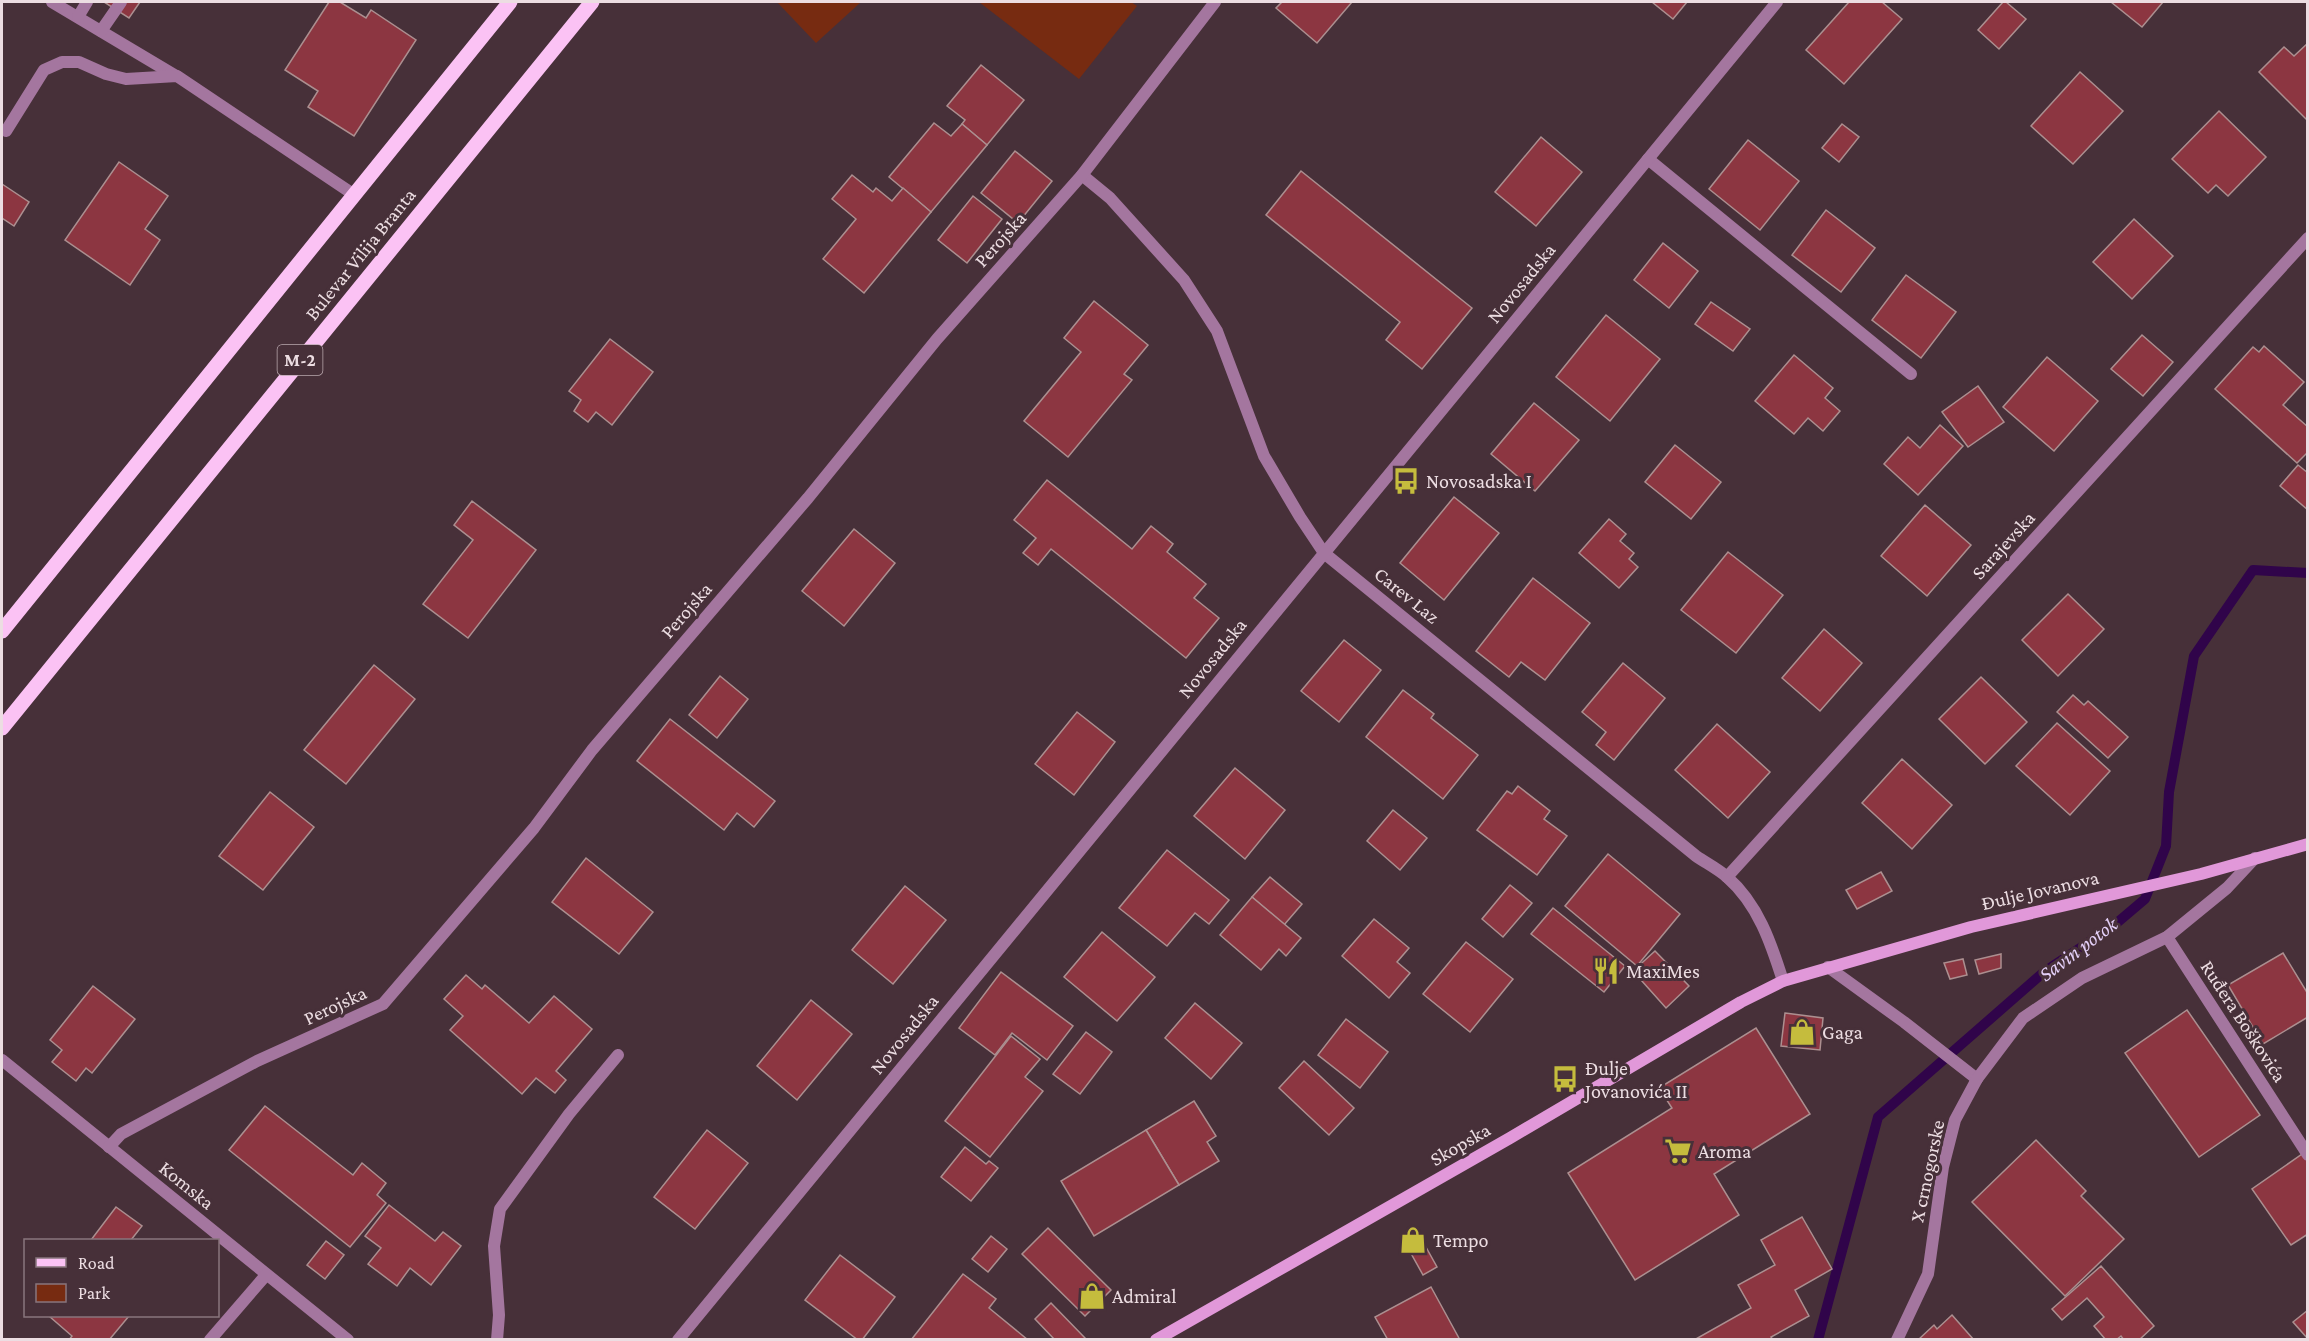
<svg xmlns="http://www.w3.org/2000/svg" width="2309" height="1341" font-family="'Crimson Pro',serif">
  <rect width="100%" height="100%" fill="#473039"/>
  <!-- green -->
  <g fill="#772b11">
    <path d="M777,2H861L816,43Z"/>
    <path d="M979,2H1131L1137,6L1079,79Z"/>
  </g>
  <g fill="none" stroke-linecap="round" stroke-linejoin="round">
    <!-- stream -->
    <path stroke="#30044a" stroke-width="10" d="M1818,1340L1878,1117L2044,972L2112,927L2145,899L2166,846L2169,792L2194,656L2253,570L2308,573"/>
  </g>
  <!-- building -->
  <g fill="#8c3641" stroke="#ac8f90" stroke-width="1.5">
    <path d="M104,2H140L129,18Z"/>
    <path d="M329,2H340L366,18L371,10L416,40L354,136L308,107L318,91L285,70Z"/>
    <path d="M1282,2H1352L1317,43L1276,8Z"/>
    <path d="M1652,2H1687L1673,19Z"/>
    <path d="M1849,2H1882L1902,19L1844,84L1806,50Z"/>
    <path d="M2003,2H2006L2026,19L1999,49L1978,30Z"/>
    <path d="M2111,2H2163L2142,27Z"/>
    <path d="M2308,43V121L2259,72L2284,47L2294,56Z"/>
    <path d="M981,65L1024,100L987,145L962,124L965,120L947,106Z"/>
    <path d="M2080,72L2123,111L2073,164L2031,126Z"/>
    <path d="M2219,111L2266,157L2228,196L2216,185L2208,193L2172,159Z"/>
    <path d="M934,123L951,136L962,124L987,145L931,212L889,177Z"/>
    <path d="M1842,124L1859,137L1839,162L1822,148Z"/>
    <path d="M1541,137L1582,172L1536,226L1495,192Z"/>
    <path d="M1748,140L1799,181L1760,230L1709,189Z"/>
    <path d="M1015,151L1052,181L1018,223L981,193Z"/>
    <path d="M119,162L168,196L145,229L160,240L130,285L65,240Z"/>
    <path d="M1301,171L1472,308L1422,369L1386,340L1400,322L1266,215Z"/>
    <path d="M852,175L873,192L876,188L892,201L903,188L931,212L864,293L823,259L856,219L832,199Z"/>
    <path d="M2,184L29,202L14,226L2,218Z"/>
    <path d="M973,196L1002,219L967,263L938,240Z"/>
    <path d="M1826,210L1875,248L1841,292L1792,255Z"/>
    <path d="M2134,219L2173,256L2132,299L2093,262Z"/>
    <path d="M1663,243L1698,271L1669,308L1634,280Z"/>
    <path d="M1906,275L1956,312L1921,358L1872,320Z"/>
    <path d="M1094,301L1148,345L1124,374L1132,380L1068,457L1024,421L1081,352L1064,338Z"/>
    <path d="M1711,302L1750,329L1733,351L1695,324Z"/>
    <path d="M1606,315L1660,359L1610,421L1556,377Z"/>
    <path d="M2142,335L2173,362L2143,396L2111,369Z"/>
    <path d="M610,339L653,372L612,425L596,412L588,422L574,411L581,400L569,391Z"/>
    <path d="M2264,346L2304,382L2283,405L2308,427V452L2297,463L2215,389L2253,347L2259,352Z"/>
    <path d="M1794,355L1833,388L1825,398L1840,411L1823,431L1808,418L1794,434L1755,401Z"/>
    <path d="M2047,357L2098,401L2054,451L2003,407Z"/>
    <path d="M1978,386L2004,422L1968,447L1942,412Z"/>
    <path d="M1534,403L1579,440L1535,491L1491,454Z"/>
    <path d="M1940,425L1963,446L1918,495L1884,464L1908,437L1920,448Z"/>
    <path d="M1675,445L1721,482L1691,519L1645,482Z"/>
    <path d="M2298,465L2308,473V510L2280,486Z"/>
    <path d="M1047,480L1132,549L1151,526L1173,544L1167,552L1206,584L1194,598L1219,618L1186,658L1051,549L1038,565L1023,553L1036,538L1014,520Z"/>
    <path d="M1454,497L1499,533L1444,600L1400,563Z"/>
    <path d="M472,501L536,550L468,638L423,604L473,540L454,525Z"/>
    <path d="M1925,505L1971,545L1927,596L1881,556Z"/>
    <path d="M1609,519L1626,534L1620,541L1634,553L1629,559L1638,567L1619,588L1579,553Z"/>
    <path d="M854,529L895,563L844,626L802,591Z"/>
    <path d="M1728,552L1783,595L1736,653L1681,610Z"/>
    <path d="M1533,578L1590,623L1545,680L1521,662L1509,677L1476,651Z"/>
    <path d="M2068,594L2104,629L2058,676L2022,640Z"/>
    <path d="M1824,629L1862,663L1820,711L1782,678Z"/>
    <path d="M1344,640L1381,670L1339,722L1301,691Z"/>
    <path d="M1623,663L1665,698L1614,760L1596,745L1606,732L1582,712Z"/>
    <path d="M374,665L415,699L346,784L304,750Z"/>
    <path d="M720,676L748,699L717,738L689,715Z"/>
    <path d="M1981,677L2027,722L1985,764L1939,719Z"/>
    <path d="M1403,690L1434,714L1431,718L1478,755L1443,799L1366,737Z"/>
    <path d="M2073,695L2084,705L2088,701L2128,737L2108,758L2057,712Z"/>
    <path d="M1077,712L1115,742L1074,795L1035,764Z"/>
    <path d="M670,719L775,801L754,827L737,813L724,830L637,761Z"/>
    <path d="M2057,723L2110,771L2070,815L2016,766Z"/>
    <path d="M1717,724L1770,772L1728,818L1675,770Z"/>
    <path d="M1902,759L1952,805L1912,849L1862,803Z"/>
    <path d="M1235,768L1285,810L1245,859L1194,816Z"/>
    <path d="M1518,786L1550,811L1544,819L1567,836L1537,875L1477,830L1507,791L1512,794Z"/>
    <path d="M270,792L314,827L263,890L219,856Z"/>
    <path d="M1393,810L1427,838L1400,870L1367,841Z"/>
    <path d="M1167,850L1229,900L1209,924L1195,913L1167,946L1119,908Z"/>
    <path d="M1608,854L1680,914L1637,966L1565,906Z"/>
    <path d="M586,858L653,912L619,954L552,902Z"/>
    <path d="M1881,872L1892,891L1857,909L1846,890Z"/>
    <path d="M1270,877L1302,904L1284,925L1252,897Z"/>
    <path d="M1510,885L1532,903L1503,937L1482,919Z"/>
    <path d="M905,886L946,920L893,984L852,950Z"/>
    <path d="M1252,897L1301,938L1286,956L1279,949L1261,970L1220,935Z"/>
    <path d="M1553,908L1625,966L1604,992L1531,934Z"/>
    <path d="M1374,919L1409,948L1397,962L1410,973L1389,998L1342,956Z"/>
    <path d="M1102,932L1155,977L1117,1021L1064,977Z"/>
    <path d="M1466,942L1513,979L1470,1032L1423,994Z"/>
    <path d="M1655,951L1689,986L1666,1008L1633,971Z"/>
    <path d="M2283,953L2308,994V1017L2263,1044L2228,985Z"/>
    <path d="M2001,954V968L1979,974L1975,960Z"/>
    <path d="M1963,959L1967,975L1950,979L1944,963Z"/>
    <path d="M1001,972L1073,1026L1047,1060L1012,1033L995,1055L959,1028Z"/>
    <path d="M466,975L482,989L485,985L529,1023L554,996L592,1029L556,1071L566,1080L555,1093L536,1078L522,1094L450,1030L463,1016L444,999Z"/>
    <path d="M93,986L135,1019L92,1073L86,1068L76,1081L52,1062L62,1050L50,1040Z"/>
    <path d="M811,1000L852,1034L797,1100L757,1066Z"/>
    <path d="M1195,1003L1242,1043L1211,1079L1165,1038Z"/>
    <path d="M2187,1010L2260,1115L2199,1157L2125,1053Z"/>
    <path d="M1785,1013L1823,1018L1820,1050L1781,1046Z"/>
    <path d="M1346,1019L1388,1052L1360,1088L1318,1055Z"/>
    <path d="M1756,1028L1810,1114L1714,1174L1739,1215L1635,1280L1568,1173L1672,1108L1659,1088Z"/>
    <path d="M1086,1032L1112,1052L1080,1094L1053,1074Z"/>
    <path d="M1011,1036L1040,1059L1025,1077L1043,1091L990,1157L945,1121Z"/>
    <path d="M1304,1061L1354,1108L1329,1135L1279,1088Z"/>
    <path d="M1194,1101L1216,1136L1207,1142L1219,1161L1179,1185L1146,1130Z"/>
    <path d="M265,1106L353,1175L362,1163L386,1183L377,1195L386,1203L350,1247L229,1150Z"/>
    <path d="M707,1130L748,1163L695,1229L654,1197Z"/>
    <path d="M1146,1130L1179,1185L1094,1236L1061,1181Z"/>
    <path d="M2036,1140L2086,1191L2081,1196L2124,1239L2065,1296L1972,1202Z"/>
    <path d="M965,1147L986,1164L989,1161L998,1168L971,1201L941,1177Z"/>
    <path d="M2305,1152L2308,1156V1234L2291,1245L2252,1189Z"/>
    <path d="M389,1205L435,1241L443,1232L461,1246L431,1285L410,1268L397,1286L368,1264L381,1248L365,1236Z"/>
    <path d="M116,1207L142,1226L131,1240H91Z"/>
    <path d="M1802,1217L1832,1269L1795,1290L1809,1316L1771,1337L1773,1340H1694L1751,1308L1738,1285L1775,1265L1761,1240Z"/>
    <path d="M1048,1228L1111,1290L1085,1316L1022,1254Z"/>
    <path d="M1417,1231L1437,1267L1423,1275L1403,1239Z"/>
    <path d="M991,1236L1007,1249L988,1272L972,1259Z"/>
    <path d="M326,1241L344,1255L325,1279L307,1265Z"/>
    <path d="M840,1255L895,1297L862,1340H858L805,1300Z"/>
    <path d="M2101,1266L2154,1326L2139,1340H2124L2121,1336L2116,1340H2106L2094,1326L2104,1317L2087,1298L2062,1320L2052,1309Z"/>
    <path d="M963,1274L996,1299L989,1308L1028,1340H911Z"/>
    <path d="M1431,1287L1460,1340H1388L1375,1317Z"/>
    <path d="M1051,1303L1086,1339L1055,1340L1035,1319Z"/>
    <path d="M2308,1310V1339L2293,1322Z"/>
    <path d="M1952,1315L1974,1340H1918L1934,1325L1937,1329Z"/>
    <path d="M49,1316H129L109,1340H69L72,1336Z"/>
  </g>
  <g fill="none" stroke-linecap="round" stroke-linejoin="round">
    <!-- lane -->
    <g stroke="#a4769f" stroke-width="12">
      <path d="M52,2L176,76"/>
      <path d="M78,17L87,2"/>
      <path d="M101,31L121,2"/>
      <path d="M6,131L44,70L62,62H79L106,74L126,79L177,76L353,194"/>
    </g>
    <!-- street -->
    <g stroke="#a4769f" stroke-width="12">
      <path d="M1648,159L1911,374"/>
      <path d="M1082,175L1110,198L1184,280L1217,331L1264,456L1300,517L1324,553L1696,856C1706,863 1718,869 1727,877C1758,904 1771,943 1783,981"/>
      <path d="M1727,877L2308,238"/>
      <path d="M2167,937L2308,1155"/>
      <path d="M1828,967L1904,1022L1977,1079"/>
      <path d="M2,1060L348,1340"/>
      <path d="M109,1147L121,1134L257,1061L383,1004L534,828L592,750L808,498L937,339L1082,175L1215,2"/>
      <path d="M210,1340L266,1275"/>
      <path d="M497,1340L499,1315L494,1246L500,1209L569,1114L618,1055"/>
      <path d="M678,1340L1777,2"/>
      <path d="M1897,1340L1928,1274L1943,1167L1955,1120L1977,1079L2023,1018L2082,978L2167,937L2227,888L2255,858"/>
    </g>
    <!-- secondary -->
    <path stroke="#e198d9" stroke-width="12" d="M1156,1340L1510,1138L1741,1002L1783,981L1971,927L2201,874L2308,844"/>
    <!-- primary -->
    <g stroke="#fbc2f4" stroke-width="15">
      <path d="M2,631L510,2"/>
      <path d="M2,728L592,2"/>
    </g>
  </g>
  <!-- icons -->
  <defs>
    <symbol id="bus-bare" viewBox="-9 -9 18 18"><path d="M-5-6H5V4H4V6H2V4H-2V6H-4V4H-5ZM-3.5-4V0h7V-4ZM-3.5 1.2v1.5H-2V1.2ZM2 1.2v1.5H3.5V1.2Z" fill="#c5bc3d" stroke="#473039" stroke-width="2.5" paint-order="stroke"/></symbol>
    <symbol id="restaurant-bare" viewBox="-9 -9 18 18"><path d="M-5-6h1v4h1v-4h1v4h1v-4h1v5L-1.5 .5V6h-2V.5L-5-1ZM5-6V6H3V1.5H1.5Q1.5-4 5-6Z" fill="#c5bc3d" stroke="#473039" stroke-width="2.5" paint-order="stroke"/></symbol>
    <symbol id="shop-bare" viewBox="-9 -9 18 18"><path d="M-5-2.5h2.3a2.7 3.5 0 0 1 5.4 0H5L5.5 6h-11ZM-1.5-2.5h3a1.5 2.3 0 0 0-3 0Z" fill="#c5bc3d" stroke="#473039" stroke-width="2.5" paint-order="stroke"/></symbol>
    <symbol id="supermarket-bare" viewBox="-9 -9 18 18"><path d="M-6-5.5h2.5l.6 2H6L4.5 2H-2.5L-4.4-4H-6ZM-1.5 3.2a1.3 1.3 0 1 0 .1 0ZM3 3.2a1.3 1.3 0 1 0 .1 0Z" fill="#c5bc3d" stroke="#473039" stroke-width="2.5" paint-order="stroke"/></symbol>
  </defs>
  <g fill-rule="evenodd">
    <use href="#bus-bare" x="1387" y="462" width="38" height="38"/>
    <use href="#restaurant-bare" x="1587" y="952" width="38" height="38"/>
    <use href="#shop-bare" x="1783" y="1013" width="38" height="38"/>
    <use href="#bus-bare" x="1546" y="1060" width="38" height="38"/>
    <use href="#supermarket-bare" x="1659" y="1132" width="38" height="38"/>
    <use href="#shop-bare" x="1394" y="1221" width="38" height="38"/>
    <use href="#shop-bare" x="1073" y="1277" width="38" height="38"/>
  </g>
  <g text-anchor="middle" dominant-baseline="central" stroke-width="6" stroke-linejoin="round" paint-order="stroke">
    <!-- shield labels -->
    <rect fill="#473039" stroke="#baa9af" stroke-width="1.5" x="277.5" y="345" width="45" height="30" rx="4.5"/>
    <g font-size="18" font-weight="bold" fill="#ecdde2">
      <text x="300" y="360">M-2</text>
    </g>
    <!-- street labels -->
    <g font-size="20" fill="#ecdde2" stroke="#473039">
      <text transform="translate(1000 239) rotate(-48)">Perojska</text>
      <text transform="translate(360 254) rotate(-51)">Bulevar Vilija Branta</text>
      <text transform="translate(1521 283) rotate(-51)">Novosadska</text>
      <text transform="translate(2003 545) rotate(-48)">Sarajevska</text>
      <text transform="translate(1407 595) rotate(39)">Carev Laz</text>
      <text transform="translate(686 610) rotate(-49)">Perojska</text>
      <text transform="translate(1212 658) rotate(-51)">Novosadska</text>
      <text transform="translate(2040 890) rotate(-13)">Đulje Jovanova</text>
      <text transform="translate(335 1005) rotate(-25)">Perojska</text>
      <text transform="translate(2244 1021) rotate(57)">Ruđera Boškovića</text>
      <text transform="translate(904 1034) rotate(-51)">Novosadska</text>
      <text transform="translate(1460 1144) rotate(-30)">Skopska</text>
      <text transform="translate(1927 1171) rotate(-78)">X crnogorske</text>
      <text transform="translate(187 1185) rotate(39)">Komska</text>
    </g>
    <!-- poi labels -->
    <g font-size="20" fill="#ecdde2" stroke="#473039" text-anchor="start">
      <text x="1426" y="481">Novosadska I</text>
      <text x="1626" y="971">MaxiMes</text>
      <text x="1822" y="1032">Gaga</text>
      <text x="1585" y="1068">Đulje<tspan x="1585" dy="23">Jovanovića II</tspan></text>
      <text x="1698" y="1151">Aroma</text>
      <text x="1433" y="1240">Tempo</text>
      <text x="1112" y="1296">Admiral</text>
    </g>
    <!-- water labels -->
    <g font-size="21" font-style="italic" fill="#e4d0f8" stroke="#473039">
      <text transform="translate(2078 949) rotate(-37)">Savin potok</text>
    </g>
  </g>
  <!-- border -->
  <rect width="2309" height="1341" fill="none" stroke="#ecdde2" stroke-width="6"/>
  <!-- legend -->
  <rect x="24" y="1239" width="195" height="78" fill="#473039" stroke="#89757d" stroke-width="1.5"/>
  <rect x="36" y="1258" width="30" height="9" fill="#fbc2f4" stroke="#89757d" stroke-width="1.5"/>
  <text x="78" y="1269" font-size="18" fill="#ecdde2">Road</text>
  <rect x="36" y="1284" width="30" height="18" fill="#772b11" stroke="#89757d" stroke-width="1.5"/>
  <text x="78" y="1299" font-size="18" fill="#ecdde2">Park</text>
</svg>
